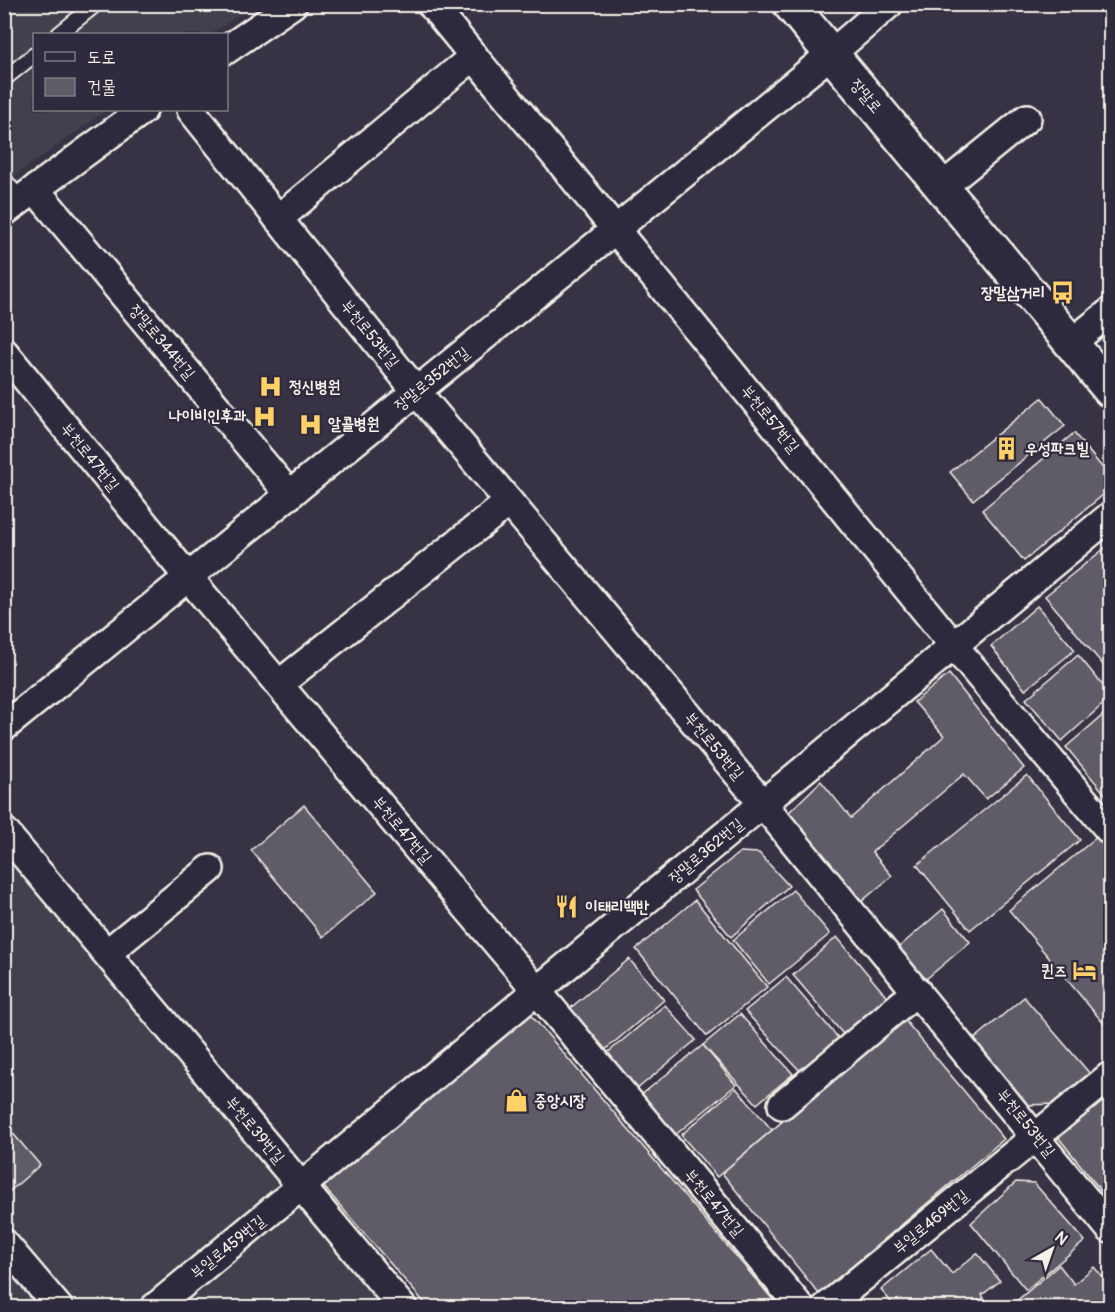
<svg xmlns="http://www.w3.org/2000/svg" width="1115" height="1312" font-family="Pangolin,'Poor Story',sans-serif">
  <rect width="100%" height="100%" fill="#373244"/>
  <filter id="ink" filterUnits="userSpaceOnUse"><feTurbulence type="fractalNoise" baseFrequency=".0167" numOctaves="2"/><feDisplacementMap in="SourceGraphic" scale="12" xChannelSelector="R" yChannelSelector="G"/><feConvolveMatrix kernelMatrix="1 2 1 2 8 2 1 2 1" color-interpolation-filters="sRGB"/></filter>
  <g filter="url(#ink)">
    <!-- built -->
    <g fill="#433f4e">
      <path d="M5,5H253L211,34H34V110H107L5,183Z"/>
      <path d="M4,831L398,1307H5Z"/>
    </g>
    <!-- building -->
    <g fill="#5f5c67" stroke="#f4f1e8" stroke-width="1.5">
      <path d="M1042,398L1065,426L973,500L950,472Z"/>
      <path d="M1074,433L1110,477V489L1024,561L982,510Z"/>
      <path d="M1110,544V673L1045,596Z"/>
      <path d="M1037,606L1075,650L1025,690L991,646Z"/>
      <path d="M1078,655L1110,694V698L1062,741L1026,699Z"/>
      <path d="M949,674L1024,768L986,799L964,774L872,852L892,876L861,902L788,813L821,781L851,818L944,736L914,702Z"/>
      <path d="M1110,709V800L1066,747Z"/>
      <path d="M1027,775L1080,840L970,930L917,865Z"/>
      <path d="M304,805L377,892L323,937L251,850Z"/>
      <path d="M1098,836L1110,852V1031L1009,910Z"/>
      <path d="M740,852L759,853L789,886L731,937L693,890Z"/>
      <path d="M793,890L830,934L769,984L733,940Z"/>
      <path d="M695,900L767,987L707,1036L636,949Z"/>
      <path d="M943,909L970,942L925,980L899,947Z"/>
      <path d="M837,937L891,1002L848,1040L793,975Z"/>
      <path d="M629,959L664,1000L604,1051L568,1010Z"/>
      <path d="M786,977L840,1040L801,1072L745,1011Z"/>
      <path d="M1024,997L1091,1075L1057,1104L1024,1105L971,1042Z"/>
      <path d="M665,1005L696,1040L636,1090L606,1054Z"/>
      <path d="M740,1014L793,1074L757,1104L703,1045Z"/>
      <path d="M531,1015L780,1308H429L323,1186Z"/>
      <path d="M903,1018L1004,1139L819,1294L722,1173Z"/>
      <path d="M703,1045L736,1085L674,1136L641,1095Z"/>
      <path d="M736,1088L772,1130L717,1177L681,1135Z"/>
      <path d="M1110,1093V1202L1058,1137Z"/>
      <path d="M4,1123L40,1165L4,1196Z"/>
      <path d="M1016,1182L1034,1183L1085,1241L1026,1290L971,1223Z"/>
      <path d="M931,1249L952,1274L977,1253L1000,1281L982,1295L984,1298L977,1302L982,1308H896L881,1290Z"/>
      <path d="M1059,1265L1074,1284L1094,1267L1110,1286V1308H1008Z"/>
    </g>
    <g fill="none" stroke-linecap="round" stroke-linejoin="round">
      <defs>
        <g id="service">
          <path d="M59,34L96,4"/>
          <path d="M4,79L34,55"/>
          <path d="M4,179L20,200"/>
        </g>
        <g id="minor">
          <path d="M431,4L615,229L954,646L1110,831"/>
          <path d="M226,50L293,4"/>
          <path d="M191,110L416,391L763,804L1110,1229"/>
          <path d="M942,187L1027,118"/>
          <path d="M35,189L290,495"/>
          <path d="M4,212L143,110"/>
          <path d="M278,219L474,56"/>
          <path d="M1071,343L1110,312"/>
          <path d="M4,352L188,577L537,991L801,1308"/>
          <path d="M279,684L509,502"/>
          <path d="M4,727L831,54L889,4"/>
          <path d="M4,831L403,1308"/>
          <path d="M107,953L210,869"/>
          <path d="M782,1105L917,991"/>
          <path d="M4,1243L59,1308"/>
          <path d="M154,1308L1110,516"/>
          <path d="M825,1308L1110,1076"/>
        </g>
        <path id="tertiary" d="M790,4L1110,390"/>
      </defs>
      <!-- service casing -->
      <use href="#service" stroke="#f4f1e8" stroke-width="18"/>
      <!-- minor casing -->
      <use href="#minor" stroke="#f4f1e8" stroke-width="32"/>
      <!-- tertiary casing -->
      <use href="#tertiary" stroke="#f4f1e8" stroke-width="38"/>
      <!-- service -->
      <use href="#service" stroke="#2f2a3d" stroke-width="14"/>
      <!-- minor -->
      <use href="#minor" stroke="#2f2a3d" stroke-width="27"/>
      <!-- tertiary -->
      <use href="#tertiary" stroke="#2f2a3d" stroke-width="33"/>
    </g>
  </g>
  <!-- icons -->
  <defs>
    <symbol id="bus-bare" viewBox="-9 -9 18 18"><path d="M-5-6H5V4H4V6H2V4H-2V6H-4V4H-5ZM-3.5-4V0h7V-4ZM-3.5 1.2v1.5H-2V1.2ZM2 1.2v1.5H3.5V1.2Z" fill="#ffd166" stroke="#2f2a3d" stroke-width="2.5" paint-order="stroke"/></symbol>
    <symbol id="hospital-bare" viewBox="-9 -9 18 18"><path d="M-5-5h3v3.5h4V-5h3V5h-3V1.5h-4V5h-3Z" fill="#ffd166" stroke="#2f2a3d" stroke-width="2.5" paint-order="stroke"/></symbol>
    <symbol id="building-bare" viewBox="-9 -9 18 18"><path d="M-4-6H4V6H1V3H-1V6H-4ZM-2.5-4.3h1.7v1.8h-1.7ZM.8-4.3h1.7v1.8H.8ZM-2.5-1h1.7V.8h-1.7ZM.8-1h1.7V.8H.8Z" fill="#ffd166" stroke="#2f2a3d" stroke-width="2.5" paint-order="stroke"/></symbol>
    <symbol id="restaurant-bare" viewBox="-9 -9 18 18"><path d="M-5-6h1v4h1v-4h1v4h1v-4h1v5L-1.5 .5V6h-2V.5L-5-1ZM5-6V6H3V1.5H1.5Q1.5-4 5-6Z" fill="#ffd166" stroke="#2f2a3d" stroke-width="2.5" paint-order="stroke"/></symbol>
    <symbol id="hotel-bare" viewBox="-9 -9 18 18"><path d="M-6-4.5h1.5V1H6V5H4.5V3h-9V5H-6ZM-4 0a1.8 1.8 0 1 1 3.6 0ZM.5 0V-2.5h3Q6-2.5 6 0Z" fill="#ffd166" stroke="#2f2a3d" stroke-width="2.5" paint-order="stroke"/></symbol>
    <symbol id="shop-bare" viewBox="-9 -9 18 18"><path d="M-5-2.5h2.3a2.7 3.5 0 0 1 5.4 0H5L5.5 6h-11ZM-1.5-2.5h3a1.5 2.3 0 0 0-3 0Z" fill="#ffd166" stroke="#2f2a3d" stroke-width="2.5" paint-order="stroke"/></symbol>
  </defs>
  <g fill-rule="evenodd">
    <use href="#bus-bare" x="1046" y="276" width="33" height="33"/>
    <use href="#hospital-bare" x="254" y="370" width="33" height="33"/>
    <use href="#hospital-bare" x="248" y="400" width="33" height="33"/>
    <use href="#hospital-bare" x="294" y="408" width="33" height="33"/>
    <use href="#building-bare" x="990" y="432" width="33" height="33"/>
    <use href="#restaurant-bare" x="550" y="890" width="33" height="33"/>
    <use href="#hotel-bare" x="1068" y="954" width="33" height="33"/>
    <use href="#shop-bare" x="500" y="1084" width="33" height="33"/>
  </g>
  <g text-anchor="middle" dominant-baseline="central" stroke-width="4.5" stroke-linejoin="round" paint-order="stroke">
    <!-- street labels -->
    <g font-size="16" fill="#f4f1e8" stroke="#2f2a3d">
      <text transform="translate(866 96) rotate(50)">장말로</text>
      <text transform="translate(370 334) rotate(51)">부천로53번길</text>
      <text transform="translate(162 342) rotate(50)">장말로344번길</text>
      <text transform="translate(432 379) rotate(-39)">장말로352번길</text>
      <text transform="translate(770 419) rotate(51)">부천로57번길</text>
      <text transform="translate(90 457) rotate(51)">부천로47번길</text>
      <text transform="translate(714 746) rotate(50)">부천로53번길</text>
      <text transform="translate(402 830) rotate(50)">부천로47번길</text>
      <text transform="translate(706 851) rotate(-40)">장말로362번길</text>
      <text transform="translate(1026 1123) rotate(51)">부천로53번길</text>
      <text transform="translate(255 1130) rotate(50)">부천로39번길</text>
      <text transform="translate(714 1203) rotate(50)">부천로47번길</text>
      <text transform="translate(931 1222) rotate(-39)">부일로469번길</text>
      <text transform="translate(228 1247) rotate(-39)">부일로459번길</text>
    </g>
    <!-- poi labels -->
    <g font-size="16" font-weight="bold" fill="#f4f1e8" stroke="#2f2a3d" text-anchor="start">
      <text x="1045" y="293" text-anchor="end">장말삼거리</text>
      <text x="289" y="387">정신병원</text>
      <text x="246" y="416" text-anchor="end">나이비인후과</text>
      <text x="328" y="424">알콜병원</text>
      <text x="1025" y="449">우성파크빌</text>
      <text x="585" y="907">이태리백반</text>
      <text x="1067" y="971" text-anchor="end">퀸즈</text>
      <text x="534" y="1101">중앙시장</text>
    </g>
  </g>
  <!-- margin -->
  <rect width="1115" height="1312" fill="none" stroke="#2f2a3d" stroke-width="24"/>
  <rect x="12" y="12" width="1091" height="1288" fill="none" stroke="#f4f1e8" stroke-width="2" filter="url(#ink)"/>
  <!-- legend -->
  <rect x="33" y="33" width="195" height="78" fill="#2f2a3d" stroke="#7e7a81" stroke-width="1.5"/>
  <rect x="45" y="52" width="30" height="9" fill="#2f2a3d" stroke="#7e7a81" stroke-width="1.5"/>
  <text x="87" y="63" font-size="18" fill="#f4f1e8">도로</text>
  <rect x="45" y="78" width="30" height="18" fill="#5f5c67" stroke="#7e7a81" stroke-width="1.5"/>
  <text x="87" y="93" font-size="18" fill="#f4f1e8">건물</text>
  <!-- north arrow -->
  <g transform="translate(1052 1249) rotate(40)" stroke="#2f2a3d" stroke-width="4.5" paint-order="stroke">
  <path d="M0-4.5L10 22L0 15L-10 22Z" fill="#f4f1e8"/>
  <text y="-9" font-size="16" font-weight="bold" text-anchor="middle" fill="#f4f1e8">N</text>
  </g>
</svg>
